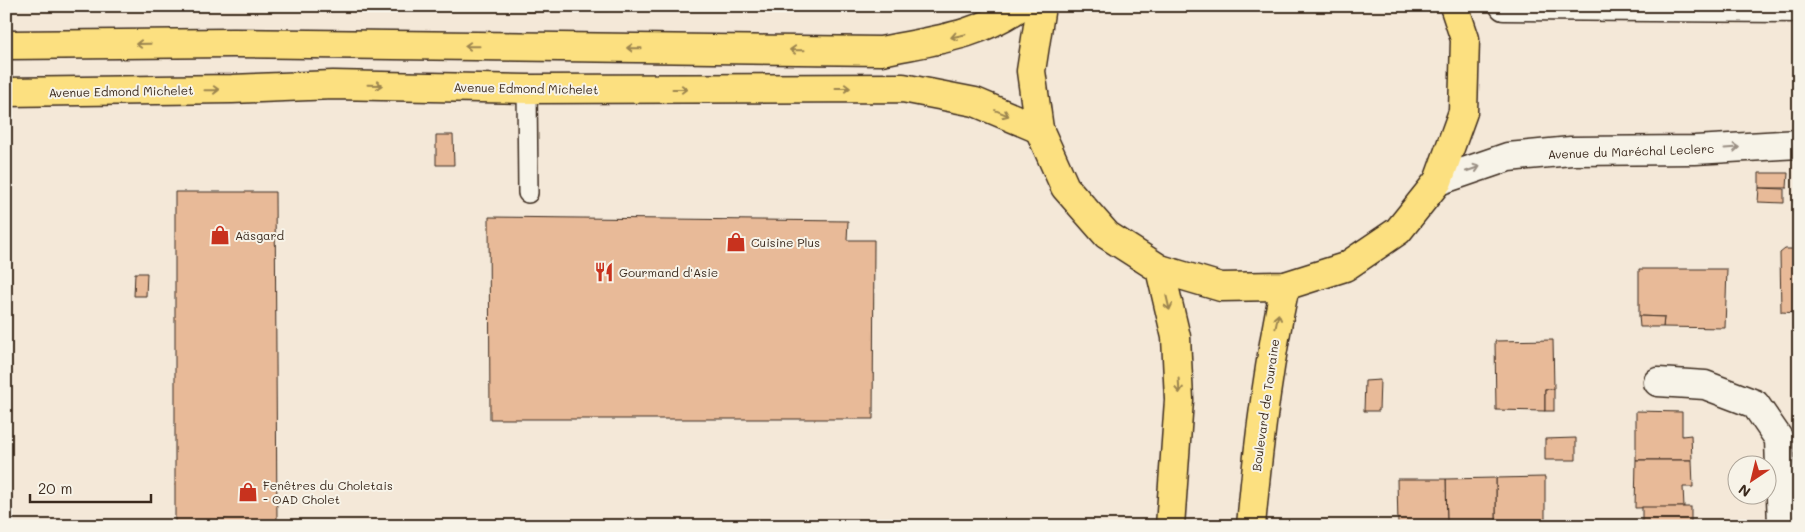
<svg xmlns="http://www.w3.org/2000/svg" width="1805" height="532" font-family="Mali,sans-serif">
  <rect width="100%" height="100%" fill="#f4e8d8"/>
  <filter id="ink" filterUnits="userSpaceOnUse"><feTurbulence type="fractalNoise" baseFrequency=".02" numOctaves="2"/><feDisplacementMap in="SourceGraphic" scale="10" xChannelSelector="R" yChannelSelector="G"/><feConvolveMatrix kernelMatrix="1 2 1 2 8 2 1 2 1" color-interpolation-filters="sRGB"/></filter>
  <g filter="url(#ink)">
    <!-- building -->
    <g fill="#e8ba98" stroke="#3b2a1e">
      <path d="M527,6H608V11L527,12Z"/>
      <path d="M624,6H745V10L624,11Z"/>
      <rect x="783" y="6" width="44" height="4"/>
      <path d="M436,135H453L454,165H436Z"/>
      <path d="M1759,173H1788L1787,188H1759Z"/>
      <path d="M1759,188L1784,189V203L1758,202Z"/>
      <path d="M175,192H275L277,526H175Z"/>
      <path d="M489,217L848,221L847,240H874L873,419H490Z"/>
      <path d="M1785,249H1799V313L1781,312L1780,253Z"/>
      <path d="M1639,269H1727L1725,328L1663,327L1664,317L1639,316Z"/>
      <path d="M135,273H147L146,296H134Z"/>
      <path d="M1639,316L1664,317L1663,327H1640Z"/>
      <path d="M1553,340L1554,389H1545V411L1496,410L1495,341Z"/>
      <path d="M1380,380L1379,411H1364L1365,381Z"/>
      <rect x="1545" y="389" width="9" height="22"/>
      <path d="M1636,411L1682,412V436L1691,435L1692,460H1636Z"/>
      <path d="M1576,438V460H1545V439Z"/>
      <path d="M1636,460H1692L1693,487H1683L1684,507L1635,508Z"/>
      <path d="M1545,477V526H1496V478Z"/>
      <path d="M1496,478V526H1447L1446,479Z"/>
      <path d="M1397,479H1446L1447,526H1398Z"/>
      <rect x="1642" y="507" width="49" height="19"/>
    </g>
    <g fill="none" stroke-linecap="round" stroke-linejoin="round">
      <defs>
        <path id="service" d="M527,89L528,193"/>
        <path id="minor" d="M1658,382L1705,385L1755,404L1779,439L1782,526"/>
        <g id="secondary">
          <path d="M1504,6L1799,8"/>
          <path d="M1438,181L1508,157L1571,151L1695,150L1799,144"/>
        </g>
        <g id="primary">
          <path d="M1041,6L1031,71L1039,129L1065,187L1107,235L1160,269L1221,287L1285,286L1345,267L1398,231L1438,181L1463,112L1465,39L1454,6"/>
          <path d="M6,45L233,43L881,51C934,40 976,37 1021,6"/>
          <path d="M6,92L232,89L333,85L527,89L903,88L975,102L1039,129"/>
          <path d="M1160,269L1176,337L1179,400L1170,526"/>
          <path d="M1251,526C1258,445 1268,366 1285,286"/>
        </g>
      </defs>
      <!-- service casing -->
      <use href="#service" stroke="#3b2a1e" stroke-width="22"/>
      <!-- minor casing -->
      <use href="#minor" stroke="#3b2a1e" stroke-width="31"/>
      <!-- secondary casing -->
      <use href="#secondary" stroke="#3b2a1e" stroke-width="31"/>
      <!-- primary casing -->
      <use href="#primary" stroke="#3b2a1e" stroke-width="31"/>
      <!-- service -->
      <use href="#service" stroke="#f7f3e8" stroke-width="19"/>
      <!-- minor -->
      <use href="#minor" stroke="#f7f3e8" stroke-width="28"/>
      <!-- secondary -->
      <use href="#secondary" stroke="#f7f3e8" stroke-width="28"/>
      <!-- primary -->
      <use href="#primary" stroke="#fce080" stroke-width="28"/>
    </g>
    <!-- one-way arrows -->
    <defs><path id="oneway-shaft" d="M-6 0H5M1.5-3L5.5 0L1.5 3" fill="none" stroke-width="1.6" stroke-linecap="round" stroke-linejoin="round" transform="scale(1.25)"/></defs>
    <g stroke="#9c854f">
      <use href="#oneway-shaft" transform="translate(958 36) rotate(169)"/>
      <use href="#oneway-shaft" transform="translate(143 44) rotate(179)"/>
      <use href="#oneway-shaft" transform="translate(472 46) rotate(-179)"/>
      <use href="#oneway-shaft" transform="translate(634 48) rotate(-179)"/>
      <use href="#oneway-shaft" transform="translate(797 50) rotate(-179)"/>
      <use href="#oneway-shaft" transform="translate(375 85) rotate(1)"/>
      <use href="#oneway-shaft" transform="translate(843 88)"/>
      <use href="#oneway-shaft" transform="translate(680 89)"/>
      <use href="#oneway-shaft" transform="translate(212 90) rotate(-1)"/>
      <use href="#oneway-shaft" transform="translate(1002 113) rotate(23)"/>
      <use href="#oneway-shaft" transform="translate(1168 303) rotate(77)"/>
      <use href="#oneway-shaft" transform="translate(1277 321) rotate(-78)"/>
      <use href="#oneway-shaft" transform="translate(1179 386) rotate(87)"/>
    </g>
    <g stroke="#998e83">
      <use href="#oneway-shaft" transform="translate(1732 148) rotate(-4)"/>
      <use href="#oneway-shaft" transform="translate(1473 169) rotate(-19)"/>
    </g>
  </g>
  <!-- icons -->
  <defs>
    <symbol id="shop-bare" viewBox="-9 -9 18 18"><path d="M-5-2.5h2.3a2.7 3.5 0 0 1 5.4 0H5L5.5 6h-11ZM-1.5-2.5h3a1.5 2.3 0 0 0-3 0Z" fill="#c8321e" stroke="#f7f3e8" stroke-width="2.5" paint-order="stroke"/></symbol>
    <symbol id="restaurant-bare" viewBox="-9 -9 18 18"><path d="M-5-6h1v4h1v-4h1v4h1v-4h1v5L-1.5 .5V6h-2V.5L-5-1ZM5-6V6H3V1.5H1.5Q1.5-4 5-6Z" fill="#c8321e" stroke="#f7f3e8" stroke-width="2.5" paint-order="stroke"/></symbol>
  </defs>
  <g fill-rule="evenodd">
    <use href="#shop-bare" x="206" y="221" width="28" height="28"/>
    <use href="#shop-bare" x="722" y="228" width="28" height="28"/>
    <use href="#restaurant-bare" x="590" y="258" width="28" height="28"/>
    <use href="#shop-bare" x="234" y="478" width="28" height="28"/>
  </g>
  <g text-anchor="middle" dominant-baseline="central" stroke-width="4" stroke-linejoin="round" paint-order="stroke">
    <!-- street labels -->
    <g font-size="12" fill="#3b2a1e" stroke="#f7f3e8">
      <text transform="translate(526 88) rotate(1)">Avenue Edmond Michelet</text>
      <text transform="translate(121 91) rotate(-1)">Avenue Edmond Michelet</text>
      <text transform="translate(1631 151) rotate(-2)">Avenue du Maréchal Leclerc</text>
      <text transform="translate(1265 405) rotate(-82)">Boulevard de Touraine</text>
    </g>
    <!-- poi labels -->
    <g font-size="12" fill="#3b2a1e" stroke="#f7f3e8" text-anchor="start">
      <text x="235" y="235">Aäsgard</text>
      <text x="751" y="242">Cuisine Plus</text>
      <text x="619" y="272">Gourmand d'Asie</text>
      <text x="263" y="485">Fenêtres du Choletais<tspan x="263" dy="14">- OAD Cholet</tspan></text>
    </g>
  </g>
  <!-- margin -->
  <rect width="1805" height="532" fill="none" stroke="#f7f3e8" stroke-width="25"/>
  <rect x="12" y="12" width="1780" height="507" fill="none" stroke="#3b2a1e" stroke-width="2" filter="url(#ink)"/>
  <!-- north arrow -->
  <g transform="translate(1752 480) rotate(215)"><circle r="24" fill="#f7f3e8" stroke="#aca397"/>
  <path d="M0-4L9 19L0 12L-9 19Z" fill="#c8321e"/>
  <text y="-8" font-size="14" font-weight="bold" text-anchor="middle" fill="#3b2a1e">N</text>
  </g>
  <!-- scale -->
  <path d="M30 494v8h121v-8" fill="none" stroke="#3b2a1e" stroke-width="2.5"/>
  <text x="38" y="494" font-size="15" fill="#3b2a1e" stroke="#f7f3e8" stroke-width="4" paint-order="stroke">20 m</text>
</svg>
